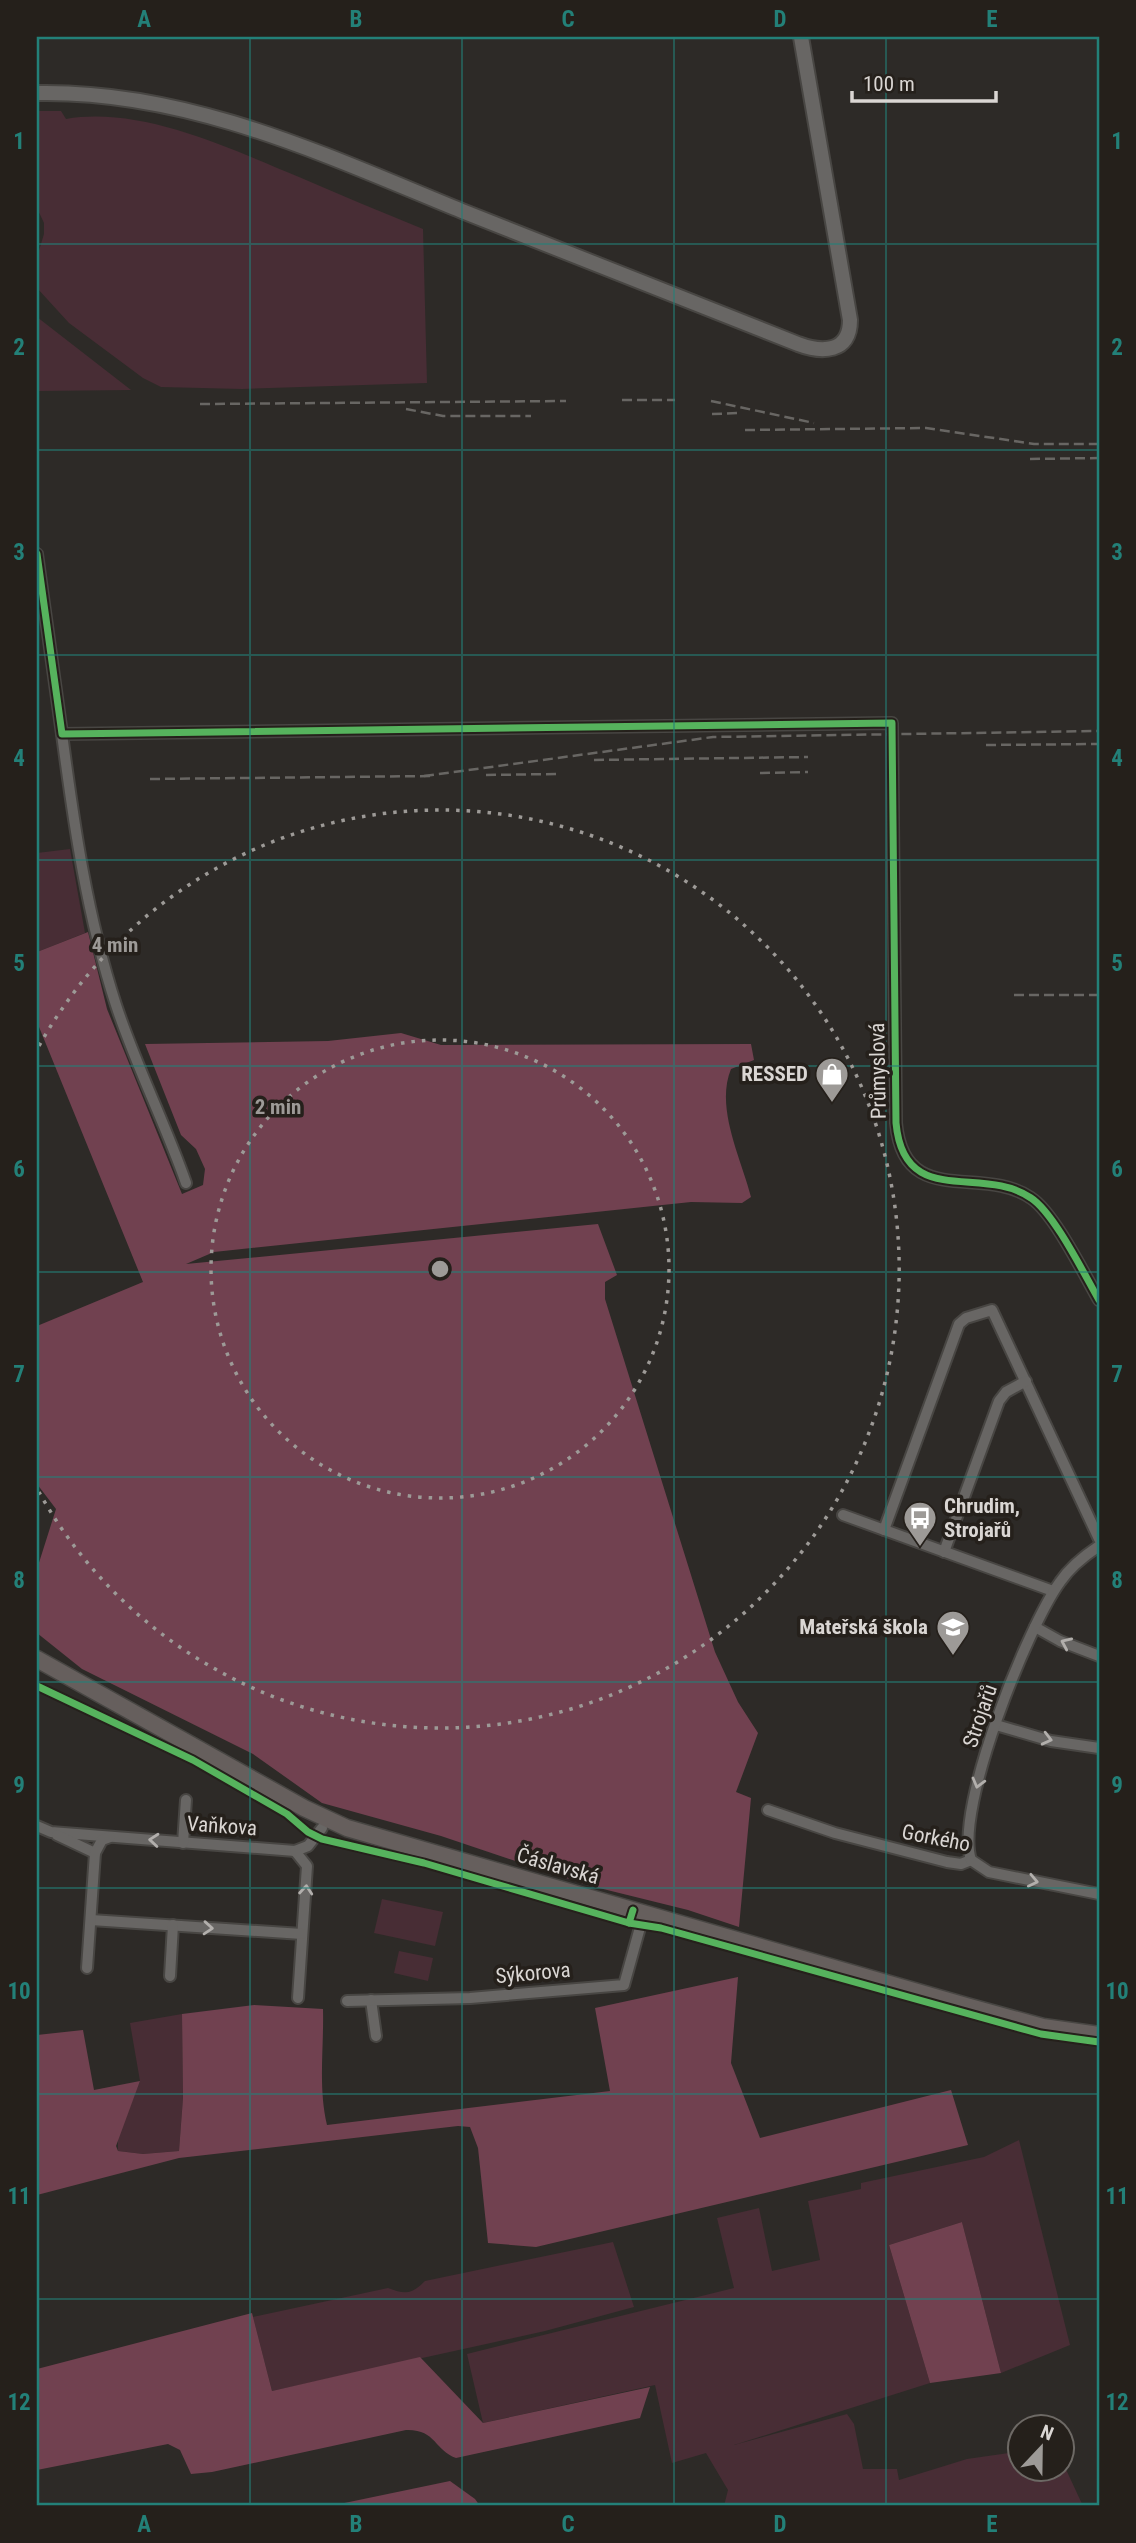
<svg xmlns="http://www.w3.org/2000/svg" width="1136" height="2543" font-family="'Roboto Condensed',sans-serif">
  <rect width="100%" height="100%" fill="#2d2a27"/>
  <!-- green -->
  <g fill="#482d35">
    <path d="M37,111H61L66,119C142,106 231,149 299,177C340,195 382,212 423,229L427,383L242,389L161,387L143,378L69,323L37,288V257L44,234V223L37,208Z"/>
    <path d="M37,317L131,390L37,391Z"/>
    <path d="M70,849L85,933L37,952V853Z"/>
    <path d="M382,1899L443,1912L435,1946L374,1933Z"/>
    <path d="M399,1951L433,1958L428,1981L394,1973Z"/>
    <path d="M182,2014L183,2098L179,2151L143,2154L118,2151V2138L140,2081L130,2023Z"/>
    <path d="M1019,2140L1070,2345L1001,2373L962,2222L889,2245L930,2383L734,2445L847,2414L854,2424L863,2469H897L899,2480L967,2459L1009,2453L1008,2444L1020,2442V2470H1062L1063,2463L1083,2506H724L728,2490L706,2453L672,2463L655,2385L483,2423L467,2354L734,2288L717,2218L759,2208L772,2271L820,2260L808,2201L861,2189V2183L984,2157Z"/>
    <path d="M613,2242L634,2307L545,2331L272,2391L253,2317L388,2288C406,2295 412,2294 425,2281Z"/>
  </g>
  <!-- forest -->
  <g fill="#714150">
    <path d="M88,932L107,1009L182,1194L203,1185L205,1169L196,1149L181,1135L145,1044L328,1041L401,1033L441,1045L751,1044L754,1060L731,1069C715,1108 741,1158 751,1197L742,1203L691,1202L214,1252L186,1264L598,1224L617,1275L605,1282V1299L715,1652L738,1702L758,1733L736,1792L751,1798L739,1927L688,1910L587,1885L441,1836L322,1803L253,1754L82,1669L37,1633V1569L56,1509L37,1484V1326L143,1282L37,1022V952Z"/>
    <path d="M738,1977L731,2063L760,2138L951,2090L968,2145L536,2247L488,2243L478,2148L470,2127L458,2126L179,2158L37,2195V2035L83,2030L94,2090L140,2081L116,2146L118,2151L143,2154L179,2151L183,2098L182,2014L254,2005L323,2009C324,2048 318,2087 327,2125L610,2091L595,2008Z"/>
    <path d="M962,2222L1001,2373L930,2383L889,2245Z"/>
    <path d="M252,2313L272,2391L420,2357L483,2423L650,2387L640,2418L456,2458C434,2450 436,2429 406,2430L212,2472L191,2474L180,2450L168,2444L37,2470V2369Z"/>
    <path d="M450,2481L475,2499L480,2506H330Z"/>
  </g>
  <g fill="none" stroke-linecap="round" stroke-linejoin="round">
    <defs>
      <g id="street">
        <path d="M37,554L62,734L892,723L896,1123C904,1210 982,1164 1031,1198C1054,1213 1084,1274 1099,1300"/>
        <path d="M62,734C74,825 87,916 116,1005C136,1066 165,1123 186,1183"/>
        <path d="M843,1515L1053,1591"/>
        <path d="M884,1530L959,1324L966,1318L992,1310L1099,1539"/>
        <path d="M944,1552L999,1401L1006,1392L1026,1381"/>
        <path d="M1035,1627L1060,1641L1099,1656"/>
        <path d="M996,1725L1051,1741L1099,1748"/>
        <path d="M768,1810L835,1833L947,1862L961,1864L971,1860"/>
        <path d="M37,1826L51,1832L295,1851L308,1846L322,1828"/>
        <path d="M57,1835L95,1853"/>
        <path d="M183,1843L186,1800"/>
        <path d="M295,1851L307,1866L298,1998"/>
        <path d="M971,1860C954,1809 1028,1626 1060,1582C1070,1567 1084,1556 1099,1546"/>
        <path d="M971,1860L989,1872L1099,1894"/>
        <path d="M91,1920L302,1934"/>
        <path d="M87,1968L95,1853L102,1840L110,1837"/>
        <path d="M170,1976L173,1925"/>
        <path d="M371,2000L376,2036"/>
        <path d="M347,2001L470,1998L624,1985L644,1913"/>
      </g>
      <path id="secondary" d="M37,93C188,90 325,155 462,211C574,256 686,300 798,344C822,353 850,353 850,320L801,37"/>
      <path id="primary" d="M37,1659L304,1808L347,1828L966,2006L1043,2027L1099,2035"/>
    </defs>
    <!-- street casing -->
    <use href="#street" stroke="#484643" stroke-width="14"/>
    <!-- secondary casing -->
    <use href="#secondary" stroke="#484643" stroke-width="18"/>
    <!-- primary casing -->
    <use href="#primary" stroke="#484643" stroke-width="19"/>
    <!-- street -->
    <use href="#street" stroke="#686664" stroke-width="10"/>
    <!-- secondary -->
    <use href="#secondary" stroke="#686664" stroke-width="14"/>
    <!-- primary -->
    <use href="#primary" stroke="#665f5d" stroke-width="16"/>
    <!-- rail -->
    <g stroke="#686663" stroke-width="2.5" stroke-dasharray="10 5" stroke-linecap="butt">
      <path d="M622,400H675"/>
      <path d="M711,401L814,423"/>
      <path d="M200,404L566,401"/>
      <path d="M406,409L443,416H531"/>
      <path d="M712,414L740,413"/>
      <path d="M745,430L926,428L1034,444H1099"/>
      <path d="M1030,459L1099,458"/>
      <path d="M986,745L1099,744"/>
      <path d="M594,760L808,757"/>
      <path d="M760,773L808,772"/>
      <path d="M486,775L556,774"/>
      <path d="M424,776L713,737L1099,731"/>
      <path d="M150,779L434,776"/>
      <path d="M1014,995H1099"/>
    </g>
    <defs>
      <g id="cycleway">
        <path d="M37,554L62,734L892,723L896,1123C904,1210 982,1164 1031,1198C1054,1213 1084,1274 1099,1300"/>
        <path d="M37,1686L193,1760L287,1814L308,1832L322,1839L424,1863L629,1923L633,1910"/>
        <path d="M629,1923L661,1928L1041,2034L1099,2042"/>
      </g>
    </defs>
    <!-- cycleway casing -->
    <use href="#cycleway" stroke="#25201b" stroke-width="11"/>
    <!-- cycleway -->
    <use href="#cycleway" stroke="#56b35d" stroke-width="7"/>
  </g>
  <!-- one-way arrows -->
  <defs><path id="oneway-chevron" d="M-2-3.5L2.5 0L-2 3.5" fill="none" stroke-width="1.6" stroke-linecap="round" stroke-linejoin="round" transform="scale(1.75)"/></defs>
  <g stroke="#b2afac">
    <use href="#oneway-chevron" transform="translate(1066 1643) rotate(-156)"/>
    <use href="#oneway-chevron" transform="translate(1047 1739) rotate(14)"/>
    <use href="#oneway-chevron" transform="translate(978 1783) rotate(105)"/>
    <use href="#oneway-chevron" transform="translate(154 1840) rotate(-175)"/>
    <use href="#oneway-chevron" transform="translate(1033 1881) rotate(12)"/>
    <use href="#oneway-chevron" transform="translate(306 1890) rotate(-85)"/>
    <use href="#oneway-chevron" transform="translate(208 1928) rotate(4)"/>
  </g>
  <!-- grid -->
  <path fill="none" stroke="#238078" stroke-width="2" stroke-opacity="0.55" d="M250,37V2506M462,37V2506M674,37V2506M886,37V2506M37,244H1099M37,450H1099M37,655H1099M37,860H1099M37,1066H1099M37,1272H1099M37,1477H1099M37,1682H1099M37,1888H1099M37,2094H1099M37,2299H1099"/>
  <!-- distance rings -->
  <g fill="none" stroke="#9d9a97" stroke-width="3.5" stroke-dasharray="3.5 7">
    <circle cx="440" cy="1269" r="229"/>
    <path d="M39 1046A459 459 0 1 1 39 1492"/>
  </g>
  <!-- icons -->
  <defs>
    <symbol id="shop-pin" viewBox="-11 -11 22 30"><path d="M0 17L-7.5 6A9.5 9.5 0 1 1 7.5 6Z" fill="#9d9a97" stroke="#25201b"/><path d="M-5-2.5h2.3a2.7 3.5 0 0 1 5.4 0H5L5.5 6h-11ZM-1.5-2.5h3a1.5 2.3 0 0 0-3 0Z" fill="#fff"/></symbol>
    <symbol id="bus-pin" viewBox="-11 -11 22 30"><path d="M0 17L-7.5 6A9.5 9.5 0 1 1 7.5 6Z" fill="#9d9a97" stroke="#25201b"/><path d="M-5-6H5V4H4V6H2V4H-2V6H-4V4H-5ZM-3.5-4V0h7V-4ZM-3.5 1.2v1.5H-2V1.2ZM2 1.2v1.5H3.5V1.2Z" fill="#fff"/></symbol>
    <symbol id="school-pin" viewBox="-11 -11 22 30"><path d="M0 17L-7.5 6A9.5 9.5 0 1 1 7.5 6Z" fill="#9d9a97" stroke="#25201b"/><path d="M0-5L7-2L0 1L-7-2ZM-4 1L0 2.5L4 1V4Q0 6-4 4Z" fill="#fff"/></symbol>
  </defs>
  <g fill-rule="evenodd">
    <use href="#shop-pin" x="813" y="1055" width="38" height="52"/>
    <use href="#bus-pin" x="901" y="1499" width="38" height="52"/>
    <use href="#school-pin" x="934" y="1608" width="38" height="52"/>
  </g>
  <g text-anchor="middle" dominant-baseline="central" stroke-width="7" stroke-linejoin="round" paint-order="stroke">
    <!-- street labels -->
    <g font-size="21" fill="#dad6d3" stroke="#25201b">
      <text transform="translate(878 1071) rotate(-91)">Průmyslová</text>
      <text transform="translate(980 1716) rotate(-71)">Strojařů</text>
      <text transform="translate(222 1826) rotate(4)">Vaňkova</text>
      <text transform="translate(936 1838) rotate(11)">Gorkého</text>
      <text transform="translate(558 1866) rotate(16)">Čáslavská</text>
      <text transform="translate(533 1973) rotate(-5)">Sýkorova</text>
    </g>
    <!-- poi labels -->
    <g font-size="21" font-weight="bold" fill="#dad6d3" stroke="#25201b" text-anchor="end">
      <text x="808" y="1074">RESSED</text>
      <text x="944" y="1506" text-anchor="start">Chrudim,<tspan x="944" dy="24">Strojařů</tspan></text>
      <text x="928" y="1627">Mateřská škola</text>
    </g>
  </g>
  <circle cx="440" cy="1269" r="10" fill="#9d9a97" stroke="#25201b" stroke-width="3.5"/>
  <g font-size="21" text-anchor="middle" font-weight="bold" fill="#9d9a97" stroke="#25201b" stroke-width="7" stroke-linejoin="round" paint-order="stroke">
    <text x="115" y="952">4 min</text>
    <text x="278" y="1114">2 min</text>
  </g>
  <!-- border -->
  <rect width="1136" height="2543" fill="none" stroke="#25201b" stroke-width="77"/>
  <!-- north arrow -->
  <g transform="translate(1041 2448) rotate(22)"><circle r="33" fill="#25201b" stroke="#6d6965" stroke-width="2"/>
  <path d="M0-5L12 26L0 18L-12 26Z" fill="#9d9a97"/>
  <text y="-10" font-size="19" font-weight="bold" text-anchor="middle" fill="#dad6d3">N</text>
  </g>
  <!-- scale -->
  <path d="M852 91v10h144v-10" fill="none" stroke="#dad6d3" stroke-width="3.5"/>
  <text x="863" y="91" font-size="21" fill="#dad6d3" stroke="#25201b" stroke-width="5" paint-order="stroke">100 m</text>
  <rect x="38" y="38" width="1060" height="2466" fill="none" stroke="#238078" stroke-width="2.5"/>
  <g font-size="23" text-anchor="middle" font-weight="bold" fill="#238078">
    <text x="144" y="27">A</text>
    <text x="356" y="27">B</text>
    <text x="568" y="27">C</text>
    <text x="780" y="27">D</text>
    <text x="992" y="27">E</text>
    <text x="19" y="149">1</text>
    <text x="1117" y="149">1</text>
    <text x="19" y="355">2</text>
    <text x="1117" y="355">2</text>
    <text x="19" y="560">3</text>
    <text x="1117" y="560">3</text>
    <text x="19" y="766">4</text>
    <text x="1117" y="766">4</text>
    <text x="19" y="971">5</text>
    <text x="1117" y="971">5</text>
    <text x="19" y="1177">6</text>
    <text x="1117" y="1177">6</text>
    <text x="19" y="1382">7</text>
    <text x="1117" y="1382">7</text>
    <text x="19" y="1588">8</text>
    <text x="1117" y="1588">8</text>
    <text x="19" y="1793">9</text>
    <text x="1117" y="1793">9</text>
    <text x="19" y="1999">10</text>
    <text x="1117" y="1999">10</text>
    <text x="19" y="2204">11</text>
    <text x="1117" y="2204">11</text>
    <text x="19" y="2410">12</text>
    <text x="1117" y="2410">12</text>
    <text x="144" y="2532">A</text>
    <text x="356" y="2532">B</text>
    <text x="568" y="2532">C</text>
    <text x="780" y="2532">D</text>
    <text x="992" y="2532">E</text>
  </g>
</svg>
